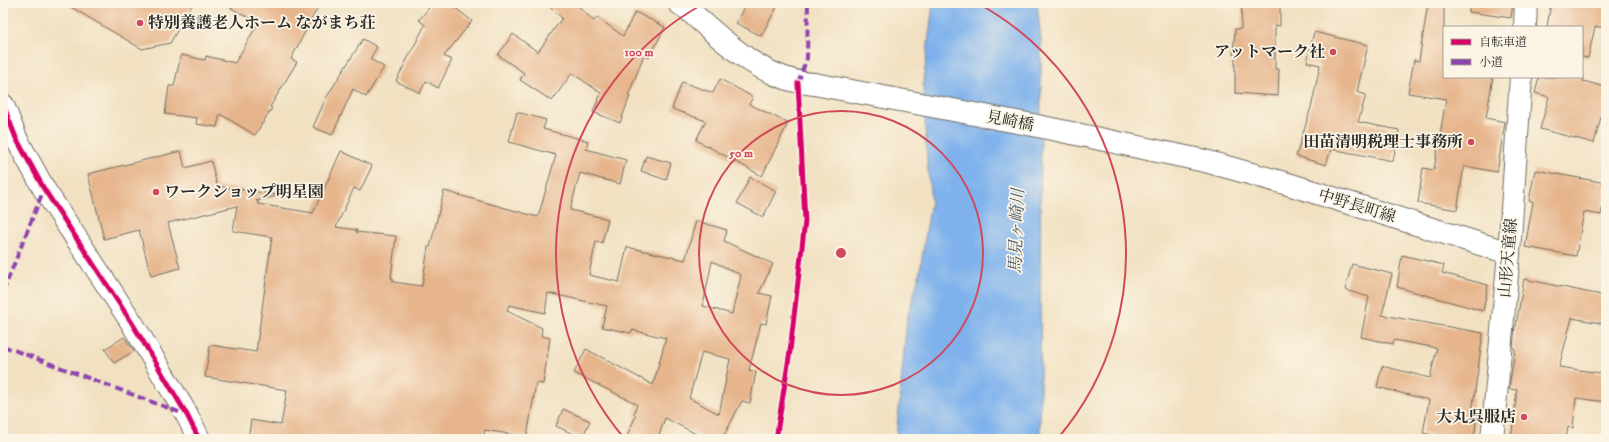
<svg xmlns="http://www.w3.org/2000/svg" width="1609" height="442" font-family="'IM FELL DW Pica','Noto Serif JP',serif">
  <rect width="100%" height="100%" fill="#fcf5e5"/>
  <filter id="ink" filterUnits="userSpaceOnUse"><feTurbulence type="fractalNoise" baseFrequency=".025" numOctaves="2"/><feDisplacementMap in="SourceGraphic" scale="8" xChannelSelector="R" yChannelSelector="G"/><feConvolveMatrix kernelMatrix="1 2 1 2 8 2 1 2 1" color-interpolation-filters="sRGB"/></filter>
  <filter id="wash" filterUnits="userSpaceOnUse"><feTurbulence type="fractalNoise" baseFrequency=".012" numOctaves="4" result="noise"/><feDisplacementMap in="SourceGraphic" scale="16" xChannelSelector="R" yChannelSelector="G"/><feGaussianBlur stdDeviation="0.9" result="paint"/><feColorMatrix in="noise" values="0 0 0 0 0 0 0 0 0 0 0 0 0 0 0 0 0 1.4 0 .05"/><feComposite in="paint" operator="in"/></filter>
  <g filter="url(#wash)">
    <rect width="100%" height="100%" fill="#f1e1c2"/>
    <!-- water -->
    <path fill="#7fb2ec" stroke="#556e8c" d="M933,3H1037L1041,41L1040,439H896L907,318L919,276L931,201L927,161L923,85Z"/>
    <g id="blocks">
      <!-- building -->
      <g fill="#e6b58c" fill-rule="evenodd">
        <path d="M64,3H193L170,43L142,49Z"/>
        <path d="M222,3H320L291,59L297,62L270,107L272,108L255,135L220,114L217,127L196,124L197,118L165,114L169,86H174L181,55L205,60L206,56L235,63L258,23Z"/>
        <path d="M433,3H449L472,21L444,56L452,60L438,88L426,81L420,93L396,81L425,25L419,20Z"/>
        <path d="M545,3H575L594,21L597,17L623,36L635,12L665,27L649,58L644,55L628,96H630L620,123L593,112L601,93L572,73L552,101L520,80L524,73L498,55L513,34L538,52L562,18Z"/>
        <path d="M746,3H779L761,36L736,23Z"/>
        <path d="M1242,3H1280V26L1275,25V69H1279L1278,96L1235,93V55H1233L1235,29H1241Z"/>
        <path d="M1428,3H1444V77H1493L1486,118L1505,122L1497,172L1464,166L1457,210L1418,203L1423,168L1434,170L1446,99L1408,93L1414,60L1419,61Z"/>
        <path d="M1469,3H1513L1511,18L1469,12Z"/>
        <path d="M1551,3H1606V27H1595L1588,58L1582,57V27H1547Z"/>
        <path d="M1314,32L1368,45L1357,92L1366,95L1358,122L1399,130L1393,161L1331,149L1326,165L1296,156L1312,104L1320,65L1307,62Z"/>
        <path d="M363,39L377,47L370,59L384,67L366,97L353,89L332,135L313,127L326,98Z"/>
        <path d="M1539,77H1584L1583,81L1606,87V107L1604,106L1594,143L1540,129L1549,97L1535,93Z"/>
        <path d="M720,79L753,97L749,104L788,123L762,176L696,140L706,121L672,109L682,82L713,93Z"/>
        <path d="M517,112L546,120L543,129L588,141L586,149L626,160L620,184L580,173L570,210L608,219L602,243L596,241L589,275L619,282L627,247L685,260L696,221L727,230L724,241L773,264L759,293L772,296L766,324L761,323L749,370L756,372L750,403L742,401L722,439H706L665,418L658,439H626L636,415L634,414L637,404L574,373L586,349L653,385L666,338L632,330L631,333L602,327L607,306L548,293L545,313L509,305L507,311L542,328L541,336L550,338L543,384L536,383L527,437L485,430L483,439H248L251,420L281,425L287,390L205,377L210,345L256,352L272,237L233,231L237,206L168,223L180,268L151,276L139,230L104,239L88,174L181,151L185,168L211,161L217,186L279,195L256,201H258V204L313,213L341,151L372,166L360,191L354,188L336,227L357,230L356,232L396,236L391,278H393V282L422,286L428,247H430L444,191L538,217L556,155L509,142ZM712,261L741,275L732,314L703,306ZM702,352L730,359L719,414L689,398Z"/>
        <path d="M646,156L671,163L666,180L641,171Z"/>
        <path d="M1535,170L1606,183L1601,215L1584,212L1576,256L1525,247L1533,202L1529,201Z"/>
        <path d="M750,177L776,191L763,217L737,203Z"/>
        <path d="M1402,255L1444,265L1442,273L1488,285L1483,311L1397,287Z"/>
        <path d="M1352,264L1392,274L1382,315L1483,333L1471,420L1476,421L1474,439H1452L1423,433L1429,400L1377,387L1382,366L1430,378L1437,348L1394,340L1393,344L1361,337L1369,297L1345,290Z"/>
        <path d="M1524,279L1606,296V324L1572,318L1559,367L1606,374V402L1576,398L1573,428L1568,427L1566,439H1511L1517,390L1509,389L1515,349L1513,348L1515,326H1516Z"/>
        <path d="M124,337L134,351L114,363L105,349Z"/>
        <path d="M563,409L590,421L582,438L556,426Z"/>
      </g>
    </g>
  </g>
  <g filter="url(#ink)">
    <use href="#blocks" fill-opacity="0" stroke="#706b60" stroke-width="1"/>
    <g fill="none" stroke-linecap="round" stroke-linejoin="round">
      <defs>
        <path id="tertiary" d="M3,105L16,138L44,189L132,323L187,415L199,439"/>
        <path id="secondary" d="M679,3L685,7C722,39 762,81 814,84L1033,125L1205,161L1288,184L1509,253"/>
        <g id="primary">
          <path d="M1525,27L1526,3"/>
          <path d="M1492,439L1509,253L1521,77"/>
        </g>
      </defs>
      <!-- tertiary casing -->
      <use href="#tertiary" stroke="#706b60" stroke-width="24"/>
      <!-- secondary casing -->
      <use href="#secondary" stroke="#706b60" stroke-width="24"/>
      <!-- primary casing -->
      <use href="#primary" stroke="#706b60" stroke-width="24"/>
      <!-- tertiary -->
      <use href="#tertiary" stroke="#fff" stroke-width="22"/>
      <!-- secondary -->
      <use href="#secondary" stroke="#fff" stroke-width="22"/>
      <!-- primary -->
      <use href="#primary" stroke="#fff" stroke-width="22"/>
      <!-- quiet -->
      <g stroke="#8e44ad" stroke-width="4" stroke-dasharray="8 4" stroke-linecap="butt">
        <path d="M798,83L807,58L808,3"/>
        <path d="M3,292L44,189"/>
        <path d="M3,346L187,415"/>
      </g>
      <defs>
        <g id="cycleway">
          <path d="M3,105L16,138L44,189L132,323L187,415L199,439"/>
          <path d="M776,439L790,351L805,221L798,83"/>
        </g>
      </defs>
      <!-- cycleway casing -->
      <use href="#cycleway" stroke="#fcf5e5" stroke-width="8"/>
      <!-- cycleway -->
      <use href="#cycleway" stroke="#d6006c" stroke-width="5"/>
    </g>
  </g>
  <!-- distance rings -->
  <g fill="none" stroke="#d1495b" stroke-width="2">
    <circle cx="841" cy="253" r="142"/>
    <path d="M624 438A285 285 0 0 1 703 4M979 4A285 285 0 0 1 1058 438"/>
  </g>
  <!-- markers -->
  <g fill="#d1495b" stroke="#fcf5e5" stroke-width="1.5">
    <circle cx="140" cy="23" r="4"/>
    <circle cx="1333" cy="52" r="4"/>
    <circle cx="1471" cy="142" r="4"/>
    <circle cx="156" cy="192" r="4"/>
    <circle cx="1524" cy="417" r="4"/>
  </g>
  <g text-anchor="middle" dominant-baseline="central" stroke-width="3.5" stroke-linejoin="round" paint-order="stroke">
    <!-- poi labels -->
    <g font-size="16" font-weight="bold" fill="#2b2b2b" stroke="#fcf5e5" text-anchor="end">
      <text x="148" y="23" text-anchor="start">特別養護老人ホーム ながまち荘</text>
      <text x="1325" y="52">アットマーク社</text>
      <text x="1463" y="142">田苗清明税理士事務所</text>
      <text x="164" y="192" text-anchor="start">ワークショップ明星園</text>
      <text x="1516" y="417">大丸呉服店</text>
    </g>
    <!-- street labels -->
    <g font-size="16" fill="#2b2b2b" stroke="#fcf5e5">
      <text transform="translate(1010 121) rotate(11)">見崎橋</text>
      <text transform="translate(1357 206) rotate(17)">中野長町線</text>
      <text transform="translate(1508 258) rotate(-85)">山形天童線</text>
    </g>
    <!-- water labels -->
    <g font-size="17" font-style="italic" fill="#485a6f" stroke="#fcf5e5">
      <text transform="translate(1017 231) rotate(-88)">馬見ヶ崎川</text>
    </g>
  </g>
  <circle cx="841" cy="253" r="6" fill="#d1495b" stroke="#fcf5e5" stroke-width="2"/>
  <g font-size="12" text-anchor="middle" font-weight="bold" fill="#d1495b" stroke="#fcf5e5" stroke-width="3.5" stroke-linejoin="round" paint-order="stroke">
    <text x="639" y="56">100 m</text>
    <text x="741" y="157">50 m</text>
  </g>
  <!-- margin -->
  <rect width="1609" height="442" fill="none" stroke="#fcf5e5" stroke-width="16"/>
  <!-- legend -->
  <rect x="1443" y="26" width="140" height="52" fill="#fcf5e5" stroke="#a8a49b"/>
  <rect x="1451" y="39" width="20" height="6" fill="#d6006c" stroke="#a8a49b"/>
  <text x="1479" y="46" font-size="12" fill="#2b2b2b">自転車道</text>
  <rect x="1451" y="59" width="20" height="6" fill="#8e44ad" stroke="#a8a49b"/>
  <text x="1479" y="66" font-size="12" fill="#2b2b2b">小道</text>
</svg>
